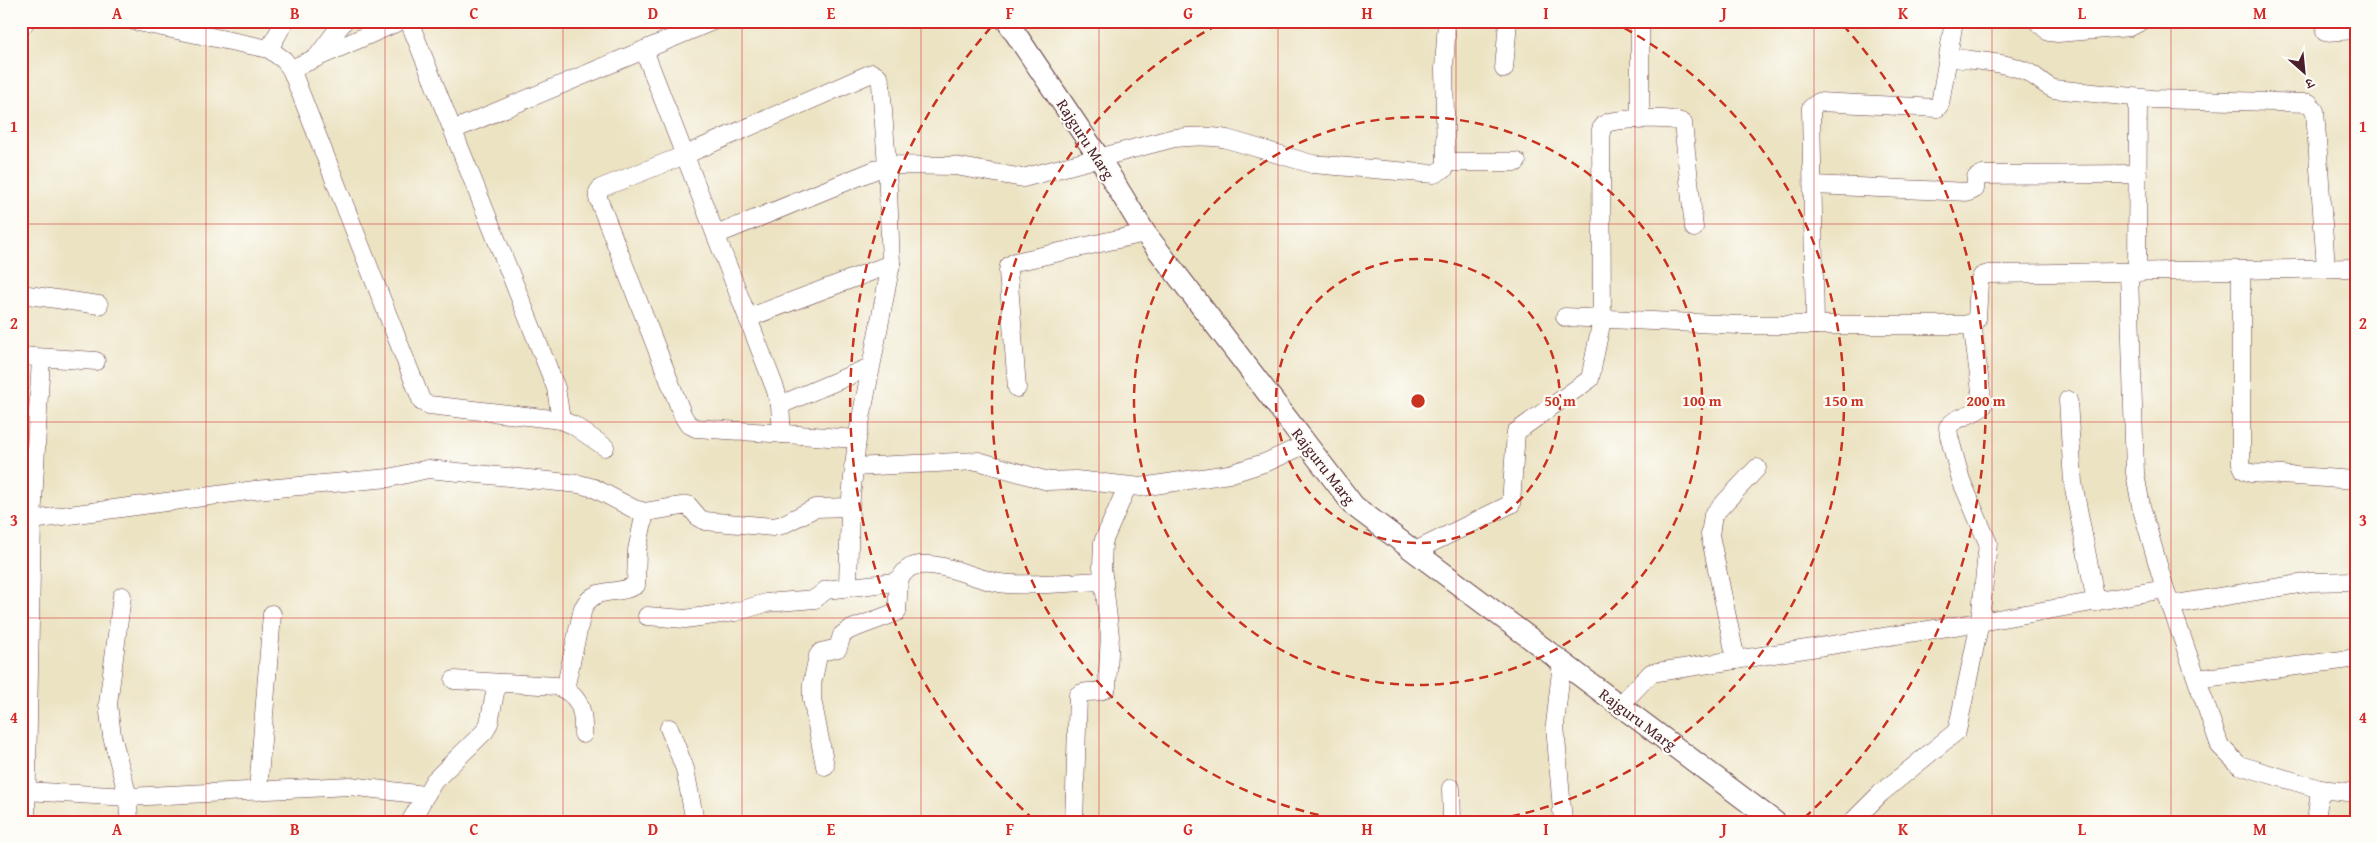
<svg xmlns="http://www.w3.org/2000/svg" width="2377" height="843" font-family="'Gentium Book Plus','Noto Serif Devanagari',serif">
  <rect width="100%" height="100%" fill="#fdfcf7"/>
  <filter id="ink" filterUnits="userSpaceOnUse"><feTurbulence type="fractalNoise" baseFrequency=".02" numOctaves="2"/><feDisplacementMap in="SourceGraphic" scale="10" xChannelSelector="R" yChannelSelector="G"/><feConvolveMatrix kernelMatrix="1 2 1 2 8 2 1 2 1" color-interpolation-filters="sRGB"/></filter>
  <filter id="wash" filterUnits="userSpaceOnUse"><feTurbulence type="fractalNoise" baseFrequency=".0096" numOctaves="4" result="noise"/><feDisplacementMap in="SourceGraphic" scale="20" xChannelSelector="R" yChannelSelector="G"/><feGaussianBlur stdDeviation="1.12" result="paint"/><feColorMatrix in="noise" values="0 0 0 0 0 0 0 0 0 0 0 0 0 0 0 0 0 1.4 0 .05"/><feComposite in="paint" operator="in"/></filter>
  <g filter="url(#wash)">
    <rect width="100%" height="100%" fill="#ece3c3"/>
  </g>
  <g filter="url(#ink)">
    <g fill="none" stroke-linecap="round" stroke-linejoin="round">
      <defs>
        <g id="minor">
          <path d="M133,21L269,49L284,60L291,69L422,402L429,405L561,420L573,425L605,447"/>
          <path d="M409,21L556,388L561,420"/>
          <path d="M2037,21L2049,32L2058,33L2130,27L2142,21"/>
          <path d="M21,28L26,21"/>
          <path d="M2325,32L2356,30"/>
          <path d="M269,49L285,21"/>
          <path d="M644,50L775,388L780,405L782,434"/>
          <path d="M317,57L344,21"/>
          <path d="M1948,57C1972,61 2002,61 2025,71C2036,75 2043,85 2054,89L2153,99L2309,103L2315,111L2326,268"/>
          <path d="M291,69L400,21"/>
          <path d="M1504,69L1508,21"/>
          <path d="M1640,120V21"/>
          <path d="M453,130L713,21"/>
          <path d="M1446,162H1517"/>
          <path d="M1813,185L1969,192L1975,189L1976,178L1981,175L2138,174"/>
          <path d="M716,235L887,165L955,166L1023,178L1174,138C1192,136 1209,135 1227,139L1312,164L1434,174L1445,168L1446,162L1444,69L1447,21"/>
          <path d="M2241,271V463L2244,470L2251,473L2356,480"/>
          <path d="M2129,273L2135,473L2141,506L2165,589"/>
          <path d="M2137,273L2138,98"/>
          <path d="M21,294L99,305"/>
          <path d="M1565,317L1739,325H1963L1972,323L1977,319L1979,282L1982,276L1988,274L2356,268"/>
          <path d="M748,318L891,264"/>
          <path d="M1815,325L1811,108L1819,102L1937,108L1940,104L1954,21"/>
          <path d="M21,356L96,361"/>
          <path d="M1017,388L1008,271L1009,266L1015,262L1145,233"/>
          <path d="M2068,400L2073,483L2096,602"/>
          <path d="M780,405L870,367"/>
          <path d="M853,467L978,461L1048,481L1076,480L1141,487L1229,474L1267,462L1306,444"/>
          <path d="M32,520L255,490L389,478L428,469L579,484L594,488L634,509L645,512L688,505L699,518L705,521L773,527L782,525L815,508L850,507"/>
          <path d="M1415,551L1511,504L1516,432L1590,379L1602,319L1601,129C1603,126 1606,123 1610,122C1624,119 1672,116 1683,123L1694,228"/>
          <path d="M848,586L850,507L857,439L891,264L887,165L881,84L879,77L872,73L685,155L601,188L598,192V198L683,416L688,424L696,428L857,439"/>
          <path d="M122,596L108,704L112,736L128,797L129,822"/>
          <path d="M2170,605L2311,582L2356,581"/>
          <path d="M647,616L685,619L735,612L766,603L815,599L826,590L894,582C903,578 904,568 914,566C942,560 973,579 1000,583C1029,587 1073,582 1104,581"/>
          <path d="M1736,660L1710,535L1713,515L1757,468"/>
          <path d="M1562,662L1555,725L1563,822"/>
          <path d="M2197,679L2350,659L2356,661"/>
          <path d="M454,680L556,686C580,694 584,711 583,734"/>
          <path d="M565,689L583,608C596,584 616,597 636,585L637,550L645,512"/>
          <path d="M1620,705L1651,673L1980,622L2165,589L2220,746L2239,765L2320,789"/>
          <path d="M669,728L685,769L695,822"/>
          <path d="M825,766L812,699V684L818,656L821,652L838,648L842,635L849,630L897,612L899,580"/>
          <path d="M1451,788L1452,822"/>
          <path d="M26,791L128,797L350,786L424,795"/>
          <path d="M258,791L272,614"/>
          <path d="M26,822L32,520L41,358"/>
          <path d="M410,822L434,781L485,731L489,723L497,683"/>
          <path d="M1074,822L1078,695C1086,689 1099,695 1107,687L1110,636L1102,567L1103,542L1127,487"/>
          <path d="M1852,822L1881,793L1957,731L1980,622L1988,543L1961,480L1949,436L1948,427C1957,415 1974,416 1983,406L1972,323"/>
          <path d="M2316,822L2320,789L2356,793"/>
        </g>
        <path id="tertiary" d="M1007,21L1100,159L1145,233L1354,506L1775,822"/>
      </defs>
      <!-- minor casing -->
      <use href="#minor" stroke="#623c42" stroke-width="19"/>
      <!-- tertiary casing -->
      <use href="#tertiary" stroke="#623c42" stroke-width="23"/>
      <!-- minor -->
      <use href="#minor" stroke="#fff" stroke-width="18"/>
      <!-- tertiary -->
      <use href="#tertiary" stroke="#fff" stroke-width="21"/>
    </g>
  </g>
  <!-- grid -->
  <path fill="none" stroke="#d62828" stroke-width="1" stroke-opacity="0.55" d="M206,21V822M385,21V822M563,21V822M742,21V822M921,21V822M1099,21V822M1278,21V822M1456,21V822M1635,21V822M1814,21V822M1992,21V822M2171,21V822M21,224H2356M21,422H2356M21,618H2356"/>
  <!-- distance rings -->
  <g fill="none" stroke="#c8321e" stroke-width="2.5" stroke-dasharray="9 6">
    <circle cx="1418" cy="401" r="142"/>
    <circle cx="1418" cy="401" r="284"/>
    <path d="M1348 821A426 426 0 0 1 1225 21M1611 21A426 426 0 0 1 1488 821"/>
    <path d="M1034 820A568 568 0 0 1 993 25M1843 25A568 568 0 0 1 1802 820"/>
  </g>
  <g text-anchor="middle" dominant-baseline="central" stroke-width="4.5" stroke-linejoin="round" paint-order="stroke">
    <!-- street labels -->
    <g font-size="16" fill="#4a1f2b" stroke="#fdfcf7">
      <text transform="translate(1086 139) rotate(57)">Rajguru Marg</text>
      <text transform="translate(1324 466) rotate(52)">Rajguru Marg</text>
      <text transform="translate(1638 719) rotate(37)">Rajguru Marg</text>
    </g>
  </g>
  <circle cx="1418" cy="401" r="8" fill="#c8321e" stroke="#fdfcf7" stroke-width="2.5"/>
  <g font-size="15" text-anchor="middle" font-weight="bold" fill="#c8321e" stroke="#fdfcf7" stroke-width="4.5" stroke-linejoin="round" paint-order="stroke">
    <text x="1560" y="406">50 m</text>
    <text x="1702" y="406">100 m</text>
    <text x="1844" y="406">150 m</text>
    <text x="1986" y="406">200 m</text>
  </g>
  <!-- margin -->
  <rect width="2377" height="843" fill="none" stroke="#fdfcf7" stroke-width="55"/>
  <!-- north arrow -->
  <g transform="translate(2304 72) rotate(153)" stroke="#fdfcf7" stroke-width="4" paint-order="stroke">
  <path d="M0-4L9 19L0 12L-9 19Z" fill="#4a1f2b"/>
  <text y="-8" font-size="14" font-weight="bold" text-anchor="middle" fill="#4a1f2b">उ</text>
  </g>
  <rect x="28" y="28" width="2322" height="788" fill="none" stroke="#d62828" stroke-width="2"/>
  <g font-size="16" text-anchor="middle" font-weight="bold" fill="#d62828">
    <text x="117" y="19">A</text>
    <text x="295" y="19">B</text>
    <text x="474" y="19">C</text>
    <text x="653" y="19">D</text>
    <text x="831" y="19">E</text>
    <text x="1010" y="19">F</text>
    <text x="1188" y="19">G</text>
    <text x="1367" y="19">H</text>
    <text x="1546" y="19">I</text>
    <text x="1724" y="19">J</text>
    <text x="1903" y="19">K</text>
    <text x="2082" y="19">L</text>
    <text x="2260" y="19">M</text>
    <text x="14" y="132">1</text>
    <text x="2363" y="132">1</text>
    <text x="14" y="329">2</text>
    <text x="2363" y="329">2</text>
    <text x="14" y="526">3</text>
    <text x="2363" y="526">3</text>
    <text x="14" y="723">4</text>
    <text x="2363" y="723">4</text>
    <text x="117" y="835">A</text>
    <text x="295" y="835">B</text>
    <text x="474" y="835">C</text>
    <text x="653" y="835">D</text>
    <text x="831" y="835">E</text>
    <text x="1010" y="835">F</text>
    <text x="1188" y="835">G</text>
    <text x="1367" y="835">H</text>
    <text x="1546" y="835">I</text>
    <text x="1724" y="835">J</text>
    <text x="1903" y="835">K</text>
    <text x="2082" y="835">L</text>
    <text x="2260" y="835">M</text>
  </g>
</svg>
